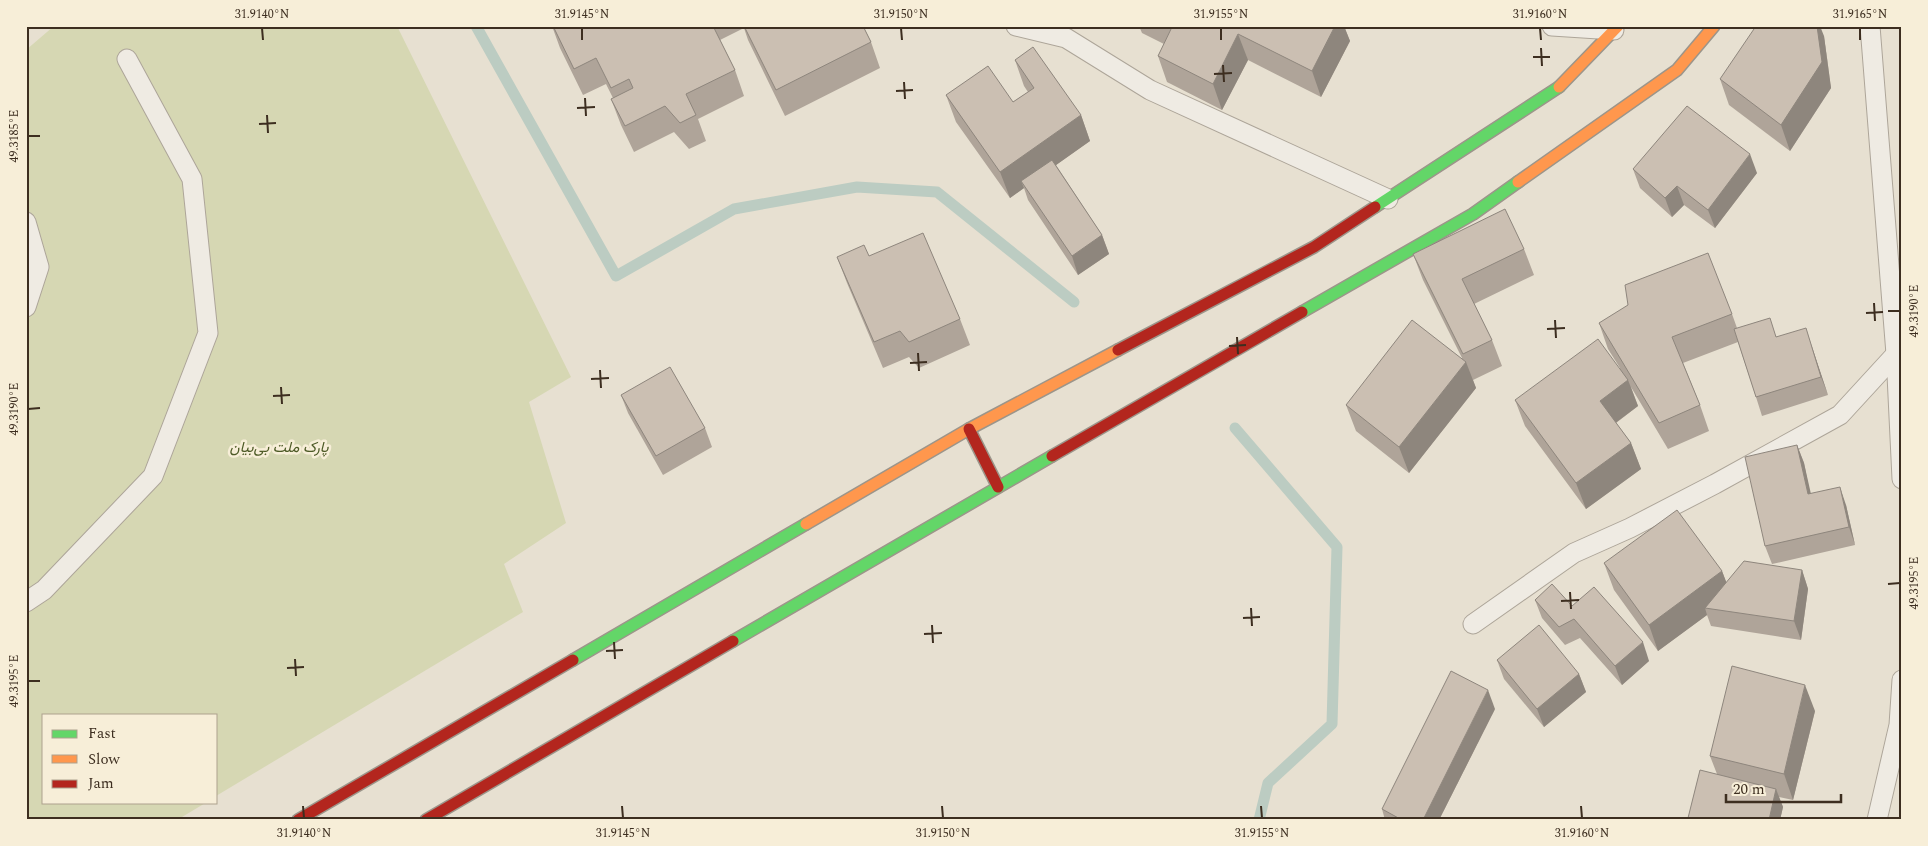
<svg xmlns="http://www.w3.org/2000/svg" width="1928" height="846" font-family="Spectral,Vazirmatn,serif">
  <rect width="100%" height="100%" fill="#e7e0d1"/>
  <!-- green -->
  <path fill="#d6d7b3" d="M54,26H397L571,377L529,402L566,523L504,564L523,612L216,796V715H44V802H207L177,820H26V50Z"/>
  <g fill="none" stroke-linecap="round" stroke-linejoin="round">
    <!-- stream -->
    <g stroke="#bcccc2" stroke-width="11">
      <path d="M476,26L616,276L734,209L857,187L937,192L1074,302"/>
      <path d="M1235,428L1337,547L1332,724L1268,783L1259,820"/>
    </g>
    <defs>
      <g id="lane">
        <path d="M1016,26L1066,38L1150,90L1388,199"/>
        <path d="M1552,26L1614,30"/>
        <path d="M1870,26L1896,354L1902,479"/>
        <path d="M26,222L39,267L26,307"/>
        <path d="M26,602L44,590L153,476L208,333L192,179L127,59"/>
        <path d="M1473,624L1574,553L1630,528L1715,484L1840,415L1896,354"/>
        <path d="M1877,820L1899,725L1902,680"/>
      </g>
      <g id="fast">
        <path d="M1375,207L1559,87"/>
        <path d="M1302,312L1473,214L1518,182"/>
        <path d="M733,641L1052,456"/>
        <path d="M573,660L806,524"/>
      </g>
      <g id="slow">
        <path d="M1559,87L1618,26"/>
        <path d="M1518,182L1677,70L1714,26"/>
        <path d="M806,524L969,429L1118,350"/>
      </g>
      <g id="jam">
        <path d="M1118,350L1314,247L1375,207"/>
        <path d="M969,429L998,487"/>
        <path d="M1052,456L1302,312"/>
        <path d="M298,820L573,660"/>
        <path d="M426,820L733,641"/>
      </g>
    </defs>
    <!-- lane casing -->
    <use href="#lane" stroke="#ada599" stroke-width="21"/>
    <!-- fast casing -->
    <use href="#fast" stroke="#9c958a" stroke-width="14"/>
    <!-- slow casing -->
    <use href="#slow" stroke="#9c958a" stroke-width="14"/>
    <!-- jam casing -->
    <use href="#jam" stroke="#9c958a" stroke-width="14"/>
    <!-- lane -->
    <use href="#lane" stroke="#efebe3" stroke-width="19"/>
    <!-- fast -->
    <use href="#fast" stroke="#63d668" stroke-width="11"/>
    <!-- slow -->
    <use href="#slow" stroke="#ff974d" stroke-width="11"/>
    <!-- jam -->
    <use href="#jam" stroke="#b3261e" stroke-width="11"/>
  </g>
  <!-- wall -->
  <g fill="#afa499">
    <path d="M552,26H863L871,42L880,68L785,116L748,40L744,28L720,40L735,70L744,96L698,119L706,141L689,149L674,132L634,152L621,125L611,99L613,98L606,84L583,95L560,48Z"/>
    <path d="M1139,26H1344L1350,41L1321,97L1248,60L1222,110L1167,82L1158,56L1164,44L1142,33Z"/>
    <path d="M1824,36L1831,88L1790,151L1729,105L1720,79Z"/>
    <path d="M1015,60L1081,115L1090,141L1056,165L1102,235L1109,254L1078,275L1028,200L1024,188L1010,198L956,122L946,95L1013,102L1028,92L1024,86Z"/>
    <path d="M1633,169L1757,173L1715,228L1684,205L1672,217L1640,188Z"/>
    <path d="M1524,249L1534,275L1474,304L1492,340L1502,366L1473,380L1476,388L1409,473L1356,431L1346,405L1462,358L1423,280L1413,254Z"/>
    <path d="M869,256L960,319L970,345L919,368L909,357L883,368L847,283L837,257Z"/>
    <path d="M1732,314L1737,328L1777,337L1812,347L1828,395L1762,416L1756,397L1738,342L1683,363L1700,405L1709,431L1668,449L1631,387L1638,406L1616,423L1631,443L1641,469L1586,509L1525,426L1515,400L1620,368L1608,349L1599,323Z"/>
    <path d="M621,395L705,428L712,447L663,475L628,413Z"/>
    <path d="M1797,445L1804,463L1810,493L1846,505L1855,545L1772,564L1765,546Z"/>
    <path d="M1604,563L1722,571L1726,582L1802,570L1808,589L1801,640L1711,626L1707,615L1658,651L1614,590Z"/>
    <path d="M1535,600L1572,606L1649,661L1622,685L1580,638L1565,645L1542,618Z"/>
    <path d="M1497,660L1579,674L1586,692L1544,727L1504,679Z"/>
    <path d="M1495,709L1439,820H1385L1382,809Z"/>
    <path d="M1815,711L1793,800L1779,797L1783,807L1780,820H1696L1717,774L1710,756Z"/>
  </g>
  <!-- shaded-wall -->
  <g fill="#8e867d">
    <path d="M1335,26H1344L1350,41L1321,97L1312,71Z"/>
    <path d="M1817,26H1820L1824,36L1831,88L1790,151L1781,125Z"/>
    <path d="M1238,34L1248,60L1222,110L1213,84Z"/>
    <path d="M1081,115L1090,141L1025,187L1021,181L1024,188L1010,198L1000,172Z"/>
    <path d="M1750,154L1757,173L1715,228L1708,210Z"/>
    <path d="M1677,186L1684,205L1672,217L1665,198Z"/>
    <path d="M1102,235L1109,254L1078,275L1072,256Z"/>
    <path d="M1806,328L1812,347L1828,395L1821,377Z"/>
    <path d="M1466,362L1476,388L1409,473L1399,447Z"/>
    <path d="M1628,380L1638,406L1610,427L1600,401Z"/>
    <path d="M1631,443L1641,469L1586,509L1576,483Z"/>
    <path d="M1797,445L1804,463L1815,512L1808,494Z"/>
    <path d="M1840,487L1846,505L1855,545L1849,527Z"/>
    <path d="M1802,570L1808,589L1801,640L1794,621Z"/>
    <path d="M1722,571L1732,597L1705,608L1707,615L1658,651L1649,625Z"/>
    <path d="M1643,642L1649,661L1622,685L1615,666Z"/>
    <path d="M1579,674L1586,692L1544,727L1537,709Z"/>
    <path d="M1805,685L1815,711L1793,800L1784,774Z"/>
    <path d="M1488,690L1495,709L1439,820H1423Z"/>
    <path d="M1776,789L1783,807L1780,820H1769Z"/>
  </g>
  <!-- building -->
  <g fill="#cbbfb2" stroke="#8e867d">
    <path d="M553,26H713L735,70L686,94L696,115L680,123L665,106L625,126L611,99L633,88L629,79L611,88L596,58L574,69Z"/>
    <path d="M744,26H863L871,42L776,90Z"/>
    <path d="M1170,26H1335L1312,71L1238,34L1213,84L1158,56L1172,27Z"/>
    <path d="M1756,26H1817L1822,62L1781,125L1720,79Z"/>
    <path d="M1033,47L1081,115L1000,172L946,95L988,66L1013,102L1034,88L1015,60Z"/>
    <path d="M1687,106L1750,154L1708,210L1677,186L1665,198L1633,169Z"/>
    <path d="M1052,160L1102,235L1072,256L1021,181Z"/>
    <path d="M1505,209L1524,249L1462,279L1492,340L1463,354L1413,254Z"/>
    <path d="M923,233L960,319L909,342L900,331L874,342L837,257L864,245L869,256Z"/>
    <path d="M1708,253L1732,314L1672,337L1700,405L1659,423L1599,323L1628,305L1625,285Z"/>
    <path d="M1770,318L1776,337L1806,328L1821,377L1756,397L1734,329Z"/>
    <path d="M1412,320L1466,362L1399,447L1346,405Z"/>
    <path d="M1598,339L1628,380L1600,401L1631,443L1576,483L1515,400Z"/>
    <path d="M670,367L705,428L656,456L621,395Z"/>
    <path d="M1797,445L1808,494L1840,487L1849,527L1765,546L1745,457Z"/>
    <path d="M1677,510L1722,571L1649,625L1604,563Z"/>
    <path d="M1744,561L1802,570L1794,621L1705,608Z"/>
    <path d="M1552,584L1572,606L1594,587L1643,642L1615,666L1574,619L1559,627L1535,600Z"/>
    <path d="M1539,625L1579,674L1537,709L1497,660Z"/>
    <path d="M1732,666L1805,685L1784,774L1710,756Z"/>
    <path d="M1451,671L1488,690L1423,820H1402L1382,809Z"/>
    <path d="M1700,770L1776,789L1769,820H1696L1688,818Z"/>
  </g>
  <!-- ticks -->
  <path fill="none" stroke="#3d2e20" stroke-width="2" d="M262,28L263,40M582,28V40M901,28L902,40M1221,28V40M1540,28L1541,40M1860,28V40M1541,48L1542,66M1533,57H1550M1223,65L1224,82M1214,74L1232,73M904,82L905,99M896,91L913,90M585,98L586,116M577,108L595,107M267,115L268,133M259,124L276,123M28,136H40M1874,303L1875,321M1888,311H1900M1866,313L1883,312M1555,320L1556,338M1547,329L1565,328M1237,337L1238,354M1229,346L1246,345M918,353L919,371M910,363L927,362M600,370L601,388M591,379L609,378M281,387L282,404M273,396L290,395M28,409L40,408M1888,584L1900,583M1570,592L1571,609M1561,601L1579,600M1251,608L1252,626M1243,618L1260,617M932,625L933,643M924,634L942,633M614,642L615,659M606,651L623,650M295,659L296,676M287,668L304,667M28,681H40M303,806L304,818M622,806L623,818M942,806L943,818M1261,806L1262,818M1581,806L1582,818"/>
  <g text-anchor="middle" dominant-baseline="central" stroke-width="5" stroke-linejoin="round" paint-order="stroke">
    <!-- park labels -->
    <g font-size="15" font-style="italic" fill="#4d5a26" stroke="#f7eed8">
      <text x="279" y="447">پارک ملت بی‌بیان</text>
    </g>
  </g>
  <!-- border -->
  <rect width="1928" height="846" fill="none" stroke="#f7eed8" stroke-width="55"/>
  <!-- legend -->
  <rect x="42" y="714" width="175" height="90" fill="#f7eed8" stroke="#ada18e"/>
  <rect x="52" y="730" width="25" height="8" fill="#63d668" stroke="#ada18e"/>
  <text x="88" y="738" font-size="15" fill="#3d2e20">Fast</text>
  <rect x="52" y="755" width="25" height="8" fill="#ff974d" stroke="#ada18e"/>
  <text x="88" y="764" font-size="15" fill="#3d2e20">Slow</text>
  <rect x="52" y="780" width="25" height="8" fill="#b3261e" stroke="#ada18e"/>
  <text x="88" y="788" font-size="15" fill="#3d2e20">Jam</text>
  <!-- scale -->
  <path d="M1726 794v8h115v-8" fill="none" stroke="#3d2e20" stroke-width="2.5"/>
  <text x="1733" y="794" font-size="15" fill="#3d2e20" stroke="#f7eed8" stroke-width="4" paint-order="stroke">20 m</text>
  <rect x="28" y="28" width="1872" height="790" fill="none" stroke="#3d2e20" stroke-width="2"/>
  <g font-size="12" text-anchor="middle" fill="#3d2e20">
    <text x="262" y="18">31.9140°N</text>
    <text x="582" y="18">31.9145°N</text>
    <text x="901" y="18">31.9150°N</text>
    <text x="1221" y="18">31.9155°N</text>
    <text x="1540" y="18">31.9160°N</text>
    <text x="1860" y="18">31.9165°N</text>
    <text transform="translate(14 136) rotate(-90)" y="4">49.3185°E</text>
    <text transform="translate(1914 311) rotate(-90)" y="4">49.3190°E</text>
    <text transform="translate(14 409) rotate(-90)" y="4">49.3190°E</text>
    <text transform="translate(1914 583) rotate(-90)" y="4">49.3195°E</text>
    <text transform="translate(14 681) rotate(-90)" y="4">49.3195°E</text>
    <text x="304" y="837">31.9140°N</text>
    <text x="623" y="837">31.9145°N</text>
    <text x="943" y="837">31.9150°N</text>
    <text x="1262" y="837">31.9155°N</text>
    <text x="1582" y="837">31.9160°N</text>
  </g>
</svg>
